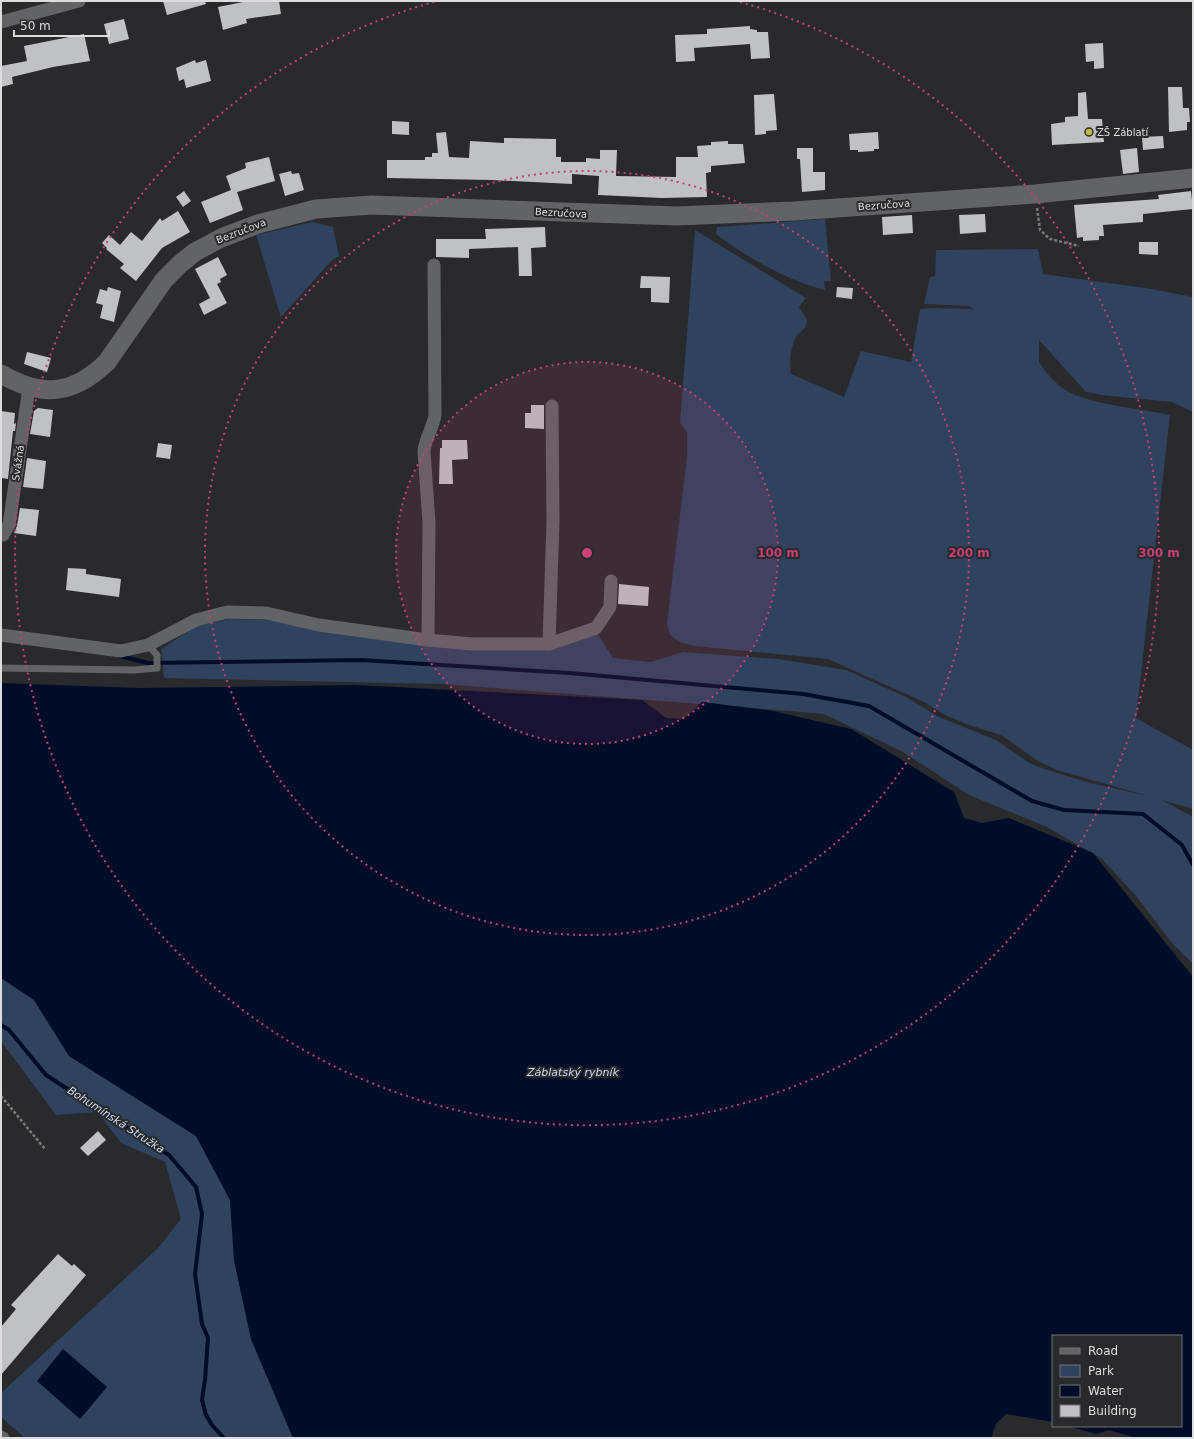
<svg xmlns="http://www.w3.org/2000/svg" width="1194" height="1439" font-family="'DejaVu Sans',sans-serif">
  <rect width="100%" height="100%" fill="#282a2d"/>
  <!-- green -->
  <g fill="#2f425e">
    <path d="M825,219L831,281H824L825,290C793,283 742,255 716,234L717,227Z"/>
    <path d="M313,222L333,227L339,256L332,260L281,317L256,235Z"/>
    <path d="M695,230L806,298L799,307L807,320L806,326C804,330 799,332 797,335C791,345 789,362 791,374L844,397L861,351L911,362L920,309L933,308L974,309L968,306L924,304L930,277L935,276L936,250L1038,249L1043,274L1152,289L1193,297V412L1172,402L1101,395L1086,392L1039,340V362C1047,375 1058,387 1073,394C1098,405 1142,409 1170,415L1136,718L1193,750V809L1162,800L1193,817V964L1172,943L1136,896L1102,859L1047,827L969,795L903,752L824,714L740,707L702,702L700,704L441,684L164,678L161,649L197,626L229,619L266,620L475,650L597,633L613,658L651,662L683,652L778,659L846,670L906,697L939,717L996,740L1028,762L1041,768L1090,783L1148,796L1057,770L1038,761L1001,735L969,725L945,715L924,702L828,659L694,646L680,642L670,635L667,623L687,457V432L680,423Z"/>
    <path d="M1,978L34,1000L69,1056L196,1136L230,1200L234,1260L251,1339L293,1438H25L1,1417V1393L158,1248L181,1219L165,1162L121,1143L98,1112L56,1115L1,1041Z"/>
  </g>
  <!-- water -->
  <g fill="#000d29">
    <path d="M1,683L139,688L355,685L642,700L666,718L684,719L702,702L773,711L851,729L954,792L964,818L982,823L1009,818L1093,853L1193,977V1438H1136L1109,1430L1096,1434L1067,1426H1181V1336H1053V1422L1006,1414L996,1424L991,1438H293L251,1339L234,1260L230,1200L196,1136L69,1056L34,1000L1,978Z"/>
    <path d="M63,1349L107,1387L80,1419L37,1381Z"/>
  </g>
  <g fill="none" stroke-linecap="round" stroke-linejoin="round">
    <!-- stream -->
    <g stroke="#000d29" stroke-width="4">
      <path d="M120,656L148,663L361,660L570,673L803,694L869,706L1032,801L1064,810L1143,814L1182,845L1193,865"/>
      <path d="M1,1025L9,1030L46,1075L169,1155L196,1187L202,1214L195,1274L202,1324L208,1338L205,1380L202,1400L206,1415L212,1425L224,1438"/>
    </g>
  </g>
  <!-- building -->
  <g fill="#bec1c5">
    <path d="M163,1H205L206,4L167,15Z"/>
    <path d="M248,1H279L281,14L246,19L247,23L223,30L218,7Z"/>
    <path d="M124,19L129,39L109,44L104,24Z"/>
    <path d="M750,26V29L757,30V32H768L770,58L751,59L750,44L694,48L695,61L676,62L675,35L707,34V29Z"/>
    <path d="M84,34L90,61L53,67L12,77L13,84L1,87V66L27,61L24,46Z"/>
    <path d="M1103,43L1104,68L1094,69V61L1086,62L1085,44Z"/>
    <path d="M195,60L196,63L206,60L211,81L186,88L184,79L179,81L176,68Z"/>
    <path d="M1168,87H1182L1183,108H1189L1190,122H1187V130L1169,132Z"/>
    <path d="M1086,92L1088,119H1102L1104,142L1052,145L1051,124L1065,122V117L1078,116V93Z"/>
    <path d="M774,94L777,130L766,131V134L755,135L754,95Z"/>
    <path d="M392,121L409,122V135L392,134Z"/>
    <path d="M446,132L449,157L469,158L470,141L504,143V138L556,139V157H561V162H586V158L600,159V150H617L616,176L676,177V157H698L697,146L711,145V142L728,141V144H743L745,163L711,166V172L706,173L707,197L662,198L598,195L599,176L572,174V184L491,180L387,178V160H425V157H432V153H438L436,133Z"/>
    <path d="M878,132L879,149H874V151L858,152V150H850L849,134Z"/>
    <path d="M1163,136L1164,148L1143,150L1142,137Z"/>
    <path d="M797,148H813V172H825V190L802,192L800,159H797Z"/>
    <path d="M1137,148L1139,172L1123,174L1120,150Z"/>
    <path d="M269,157L275,181L237,192L243,210L210,223L201,202L231,190L226,176L246,168L245,163Z"/>
    <path d="M291,171L292,174L299,173L304,190L285,196L279,174Z"/>
    <path d="M184,191L191,201L183,207L176,197Z"/>
    <path d="M1191,191L1193,209L1143,214V222L1103,225L1104,236H1099V240L1083,241V237L1077,238L1074,205L1159,199L1158,195Z"/>
    <path d="M178,211L190,232L162,248L136,281L120,268L124,264L106,249L107,248L102,243L109,235L120,245L131,232L142,241L160,218L162,221Z"/>
    <path d="M985,214L986,232L960,234L959,215Z"/>
    <path d="M912,215L913,233L883,235L882,217Z"/>
    <path d="M545,227L546,247L531,248L532,276H519L518,247L469,249V258L436,257V239H486L485,229Z"/>
    <path d="M1139,242H1158V255L1139,254Z"/>
    <path d="M218,257L227,275L220,279L221,282L217,284L227,303L204,315L199,304L210,298L195,269Z"/>
    <path d="M641,276L670,277L669,303L651,302V288H640Z"/>
    <path d="M108,287L121,291L114,322L100,318L103,305L96,303L100,289L107,291Z"/>
    <path d="M837,287L853,288L852,299L836,297Z"/>
    <path d="M27,352L51,358L47,372L24,364Z"/>
    <path d="M531,405H544V429L525,428V413H531Z"/>
    <path d="M38,408L53,410L50,437L30,434L34,411Z"/>
    <path d="M1,411L15,413L14,424L16,423L15,431H13L8,479L1,478Z"/>
    <path d="M442,440H467L468,459L452,460L453,484H439L440,448H442Z"/>
    <path d="M158,443L172,445L170,459L156,457Z"/>
    <path d="M27,458L46,461L43,489L23,487Z"/>
    <path d="M20,508L39,510L36,536L14,533L17,526Z"/>
    <path d="M68,568L86,569V574L121,579L119,597L66,590Z"/>
    <path d="M619,584L649,587L648,606L618,604Z"/>
    <path d="M98,1131L106,1140L88,1156L80,1148Z"/>
    <path d="M58,1254L72,1266L74,1264L86,1275L1,1375V1327L16,1309L11,1305Z"/>
  </g>
  <g fill="none" stroke-linecap="round" stroke-linejoin="round">
    <!-- path -->
    <g stroke="#787a7c" stroke-width="2.5" stroke-dasharray="3 2" stroke-linecap="butt">
      <path d="M1037,208L1040,230L1050,239L1079,246"/>
      <path d="M1,1096L45,1149"/>
    </g>
    <!-- lane -->
    <path stroke="#616467" stroke-width="7" d="M1,668L134,670L157,668V655L148,645"/>
    <!-- street -->
    <g stroke="#616467" stroke-width="13">
      <path d="M1,22L79,1"/>
      <path d="M1,535H3L9,525L29,388"/>
      <path d="M1,635L121,651L148,645L196,620L227,612L266,613L319,625L428,640L472,644H549L596,628L610,607L611,581"/>
      <path d="M428,640L429,523L424,451C425,439 433,428 435,415L434,265"/>
      <path d="M549,644L553,521L552,406"/>
      <path d="M1,1437L3,1438"/>
    </g>
    <!-- secondary -->
    <path stroke="#616467" stroke-width="19" d="M1,374C42,398 73,395 107,362L164,280L180,264L195,252L221,238L258,224L316,209L372,205L677,216L794,211L1035,194L1193,178"/>
  </g>
  <!-- distance rings -->
  <circle cx="587" cy="553" r="191" fill="#c73f75" fill-opacity=".12"/>
  <g fill="none" stroke="#c73f75" stroke-width="2" stroke-dasharray="2 4">
    <circle cx="587" cy="553" r="191"/>
    <circle cx="587" cy="553" r="382"/>
    <path d="M740 2A572 572 0 1 1 434 2"/>
  </g>
  <!-- markers -->
  <circle fill="#c2bd3f" stroke="#282a2d" stroke-width="1.5" cx="1089" cy="132" r="4"/>
  <g text-anchor="middle" dominant-baseline="central" stroke-width="4" stroke-linejoin="round" paint-order="stroke">
    <!-- poi labels -->
    <g font-size="10" fill="#dbdddf" stroke="#282a2d" text-anchor="start">
      <text x="1097" y="132">ZŠ Záblatí</text>
    </g>
    <!-- street labels -->
    <g font-size="10" fill="#dbdddf" stroke="#282a2d">
      <text transform="translate(884 205) rotate(-4)">Bezručova</text>
      <text transform="translate(561 213) rotate(3)">Bezručova</text>
      <text transform="translate(241 231) rotate(-21)">Bezručova</text>
      <text transform="translate(18 463) rotate(-82)">Svážná</text>
    </g>
    <!-- water labels -->
    <g font-size="11" font-style="italic" fill="#cbdcf3" stroke="#282a2d">
      <text x="573" y="1072">Záblatský rybník</text>
      <text transform="translate(116 1120) rotate(33)">Bohumínská Stružka</text>
    </g>
  </g>
  <circle cx="587" cy="553" r="6" fill="#c73f75" stroke="#282a2d" stroke-width="2"/>
  <g font-size="12" text-anchor="middle" font-weight="bold" fill="#c73f75" stroke="#282a2d" stroke-width="4" stroke-linejoin="round" paint-order="stroke">
    <text x="778" y="557">100 m</text>
    <text x="969" y="557">200 m</text>
    <text x="1159" y="557">300 m</text>
  </g>
  <!-- border -->
  <rect width="1194" height="1439" fill="none" stroke="#dbdddf" stroke-width="4"/>
  <!-- legend -->
  <rect x="1052" y="1335" width="130" height="92" fill="#282a2d" stroke="#707274"/>
  <rect x="1060" y="1348" width="20" height="6" fill="#616467" stroke="#707274"/>
  <text x="1088" y="1355" font-size="12" fill="#dbdddf">Road</text>
  <rect x="1060" y="1365" width="20" height="12" fill="#2f425e" stroke="#707274"/>
  <text x="1088" y="1375" font-size="12" fill="#dbdddf">Park</text>
  <rect x="1060" y="1385" width="20" height="12" fill="#000d29" stroke="#707274"/>
  <text x="1088" y="1395" font-size="12" fill="#dbdddf">Water</text>
  <rect x="1060" y="1405" width="20" height="12" fill="#bec1c5" stroke="#707274"/>
  <text x="1088" y="1415" font-size="12" fill="#dbdddf">Building</text>
  <!-- scale -->
  <path d="M14 30v6h95v-6" fill="none" stroke="#dbdddf" stroke-width="2"/>
  <text x="20" y="30" font-size="12" fill="#dbdddf" stroke="#282a2d" stroke-width="3" paint-order="stroke">50 m</text>
</svg>
